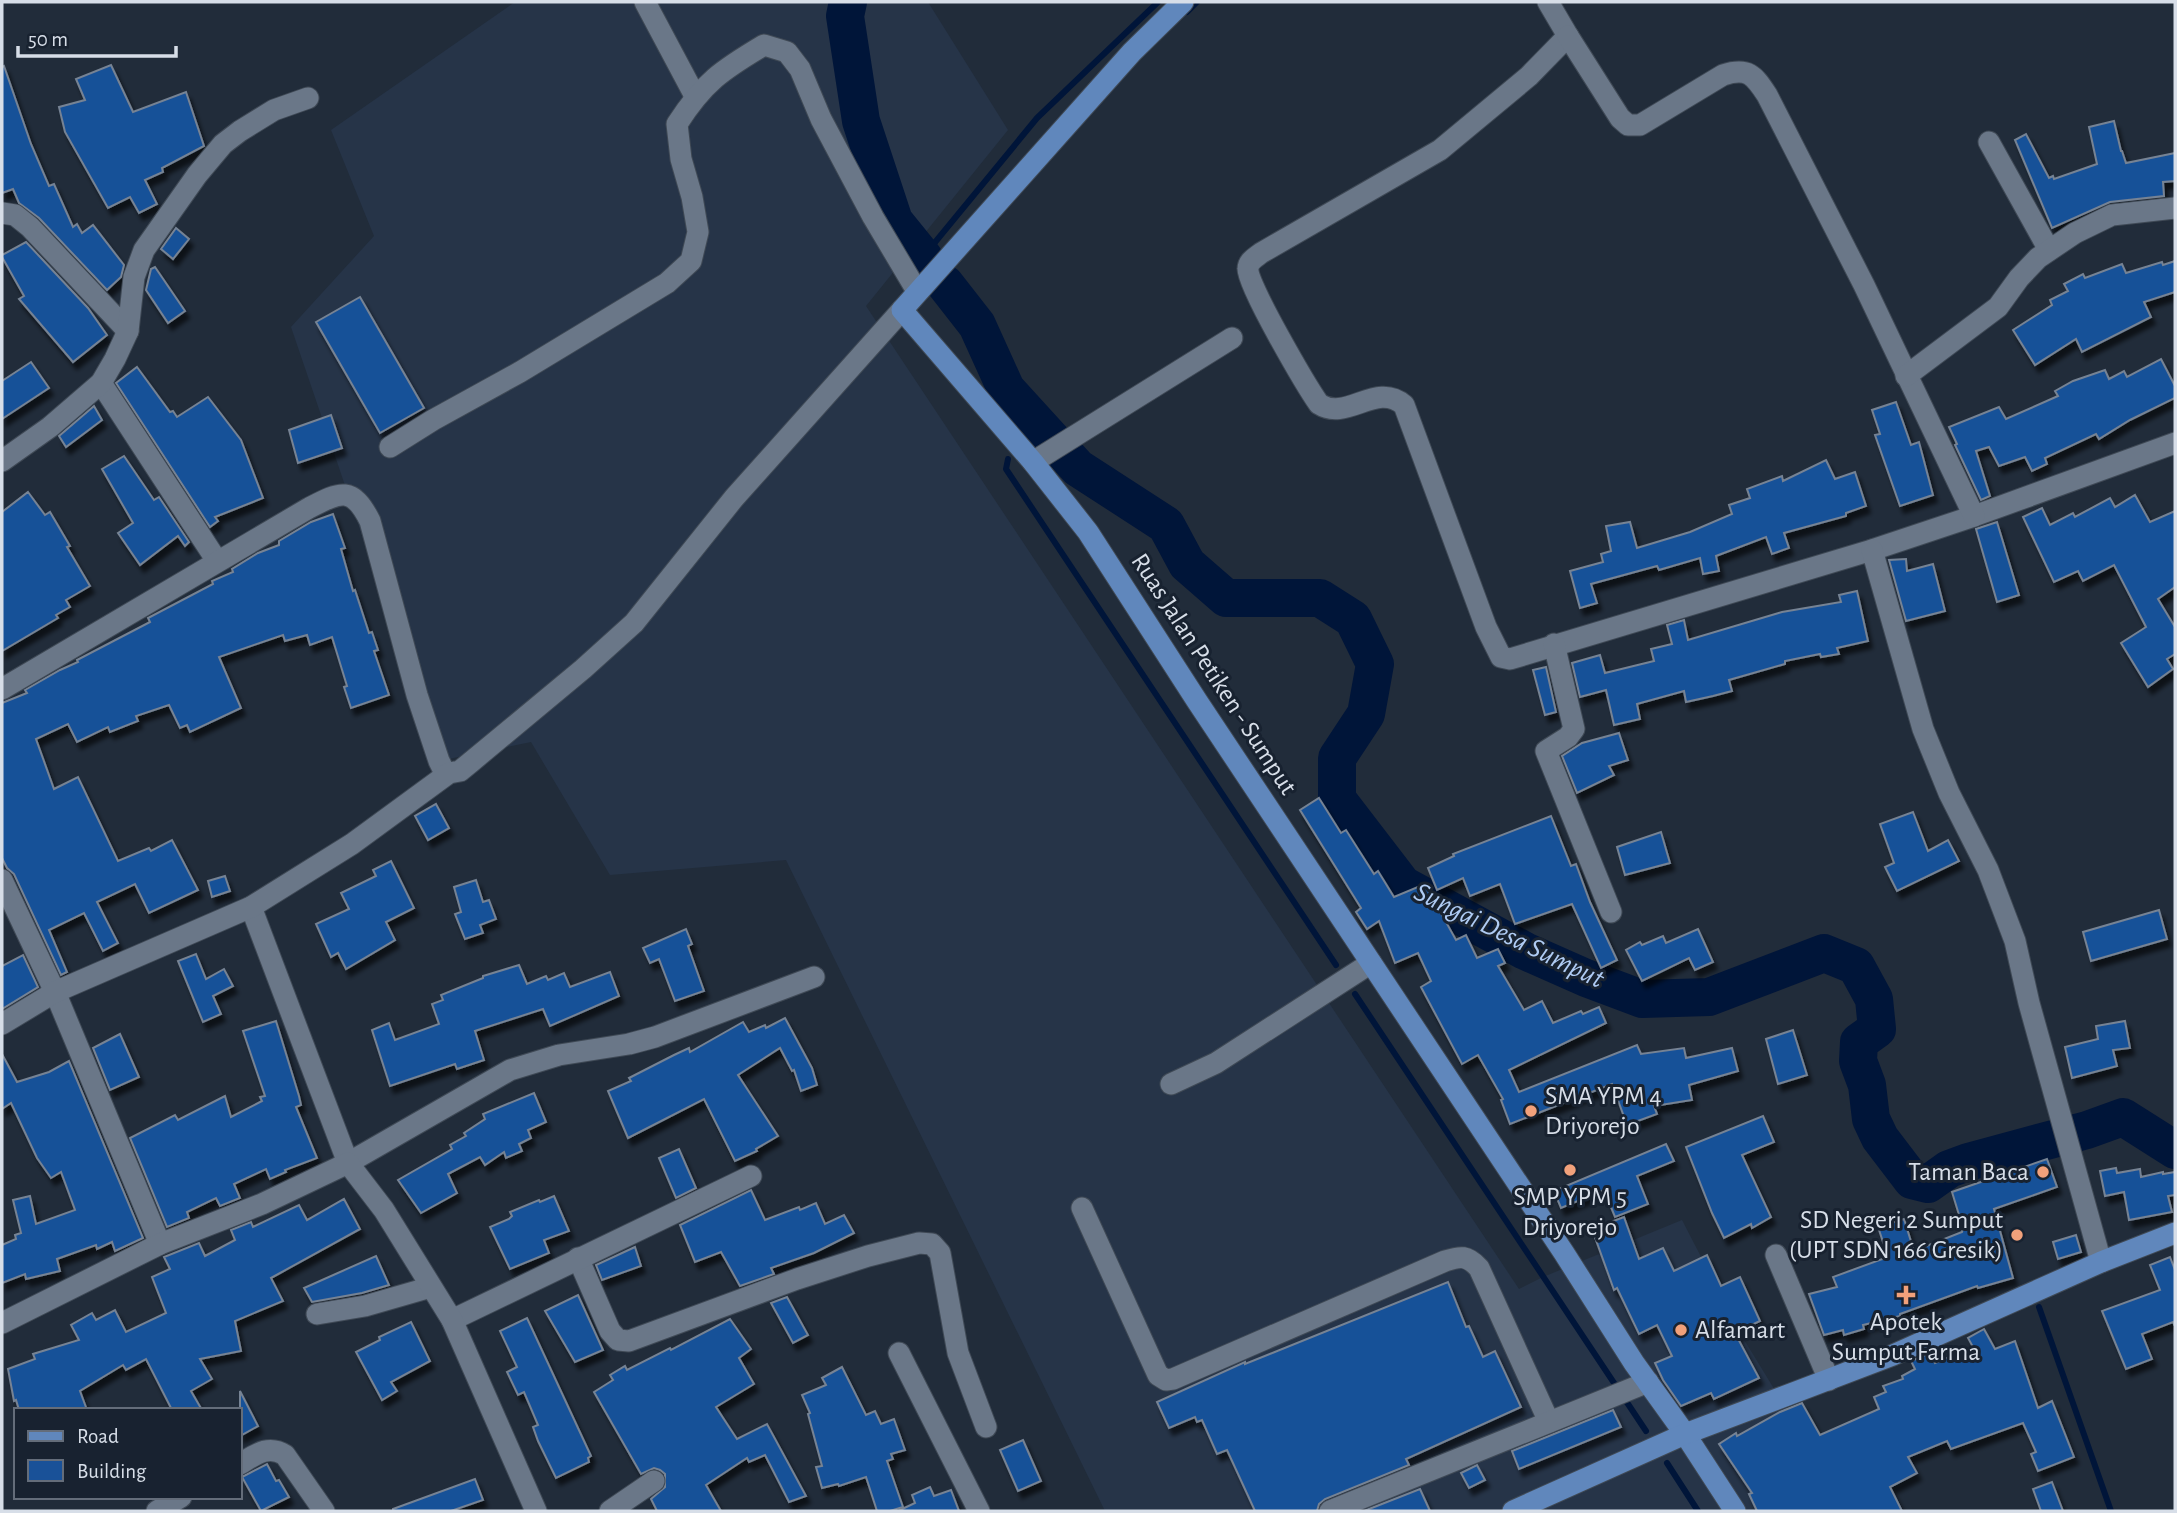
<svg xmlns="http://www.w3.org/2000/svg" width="2177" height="1513" font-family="'Alegreya Sans',sans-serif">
  <defs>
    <filter id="shadow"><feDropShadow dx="4" dy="7" stdDeviation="2" flood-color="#0009"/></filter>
  </defs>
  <rect width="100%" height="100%" fill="#212c3a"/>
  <!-- built -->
  <path fill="#263448" d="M515,2H928L1008,130L866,306L1519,1289L1543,1277L1682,1220L1743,1338L1849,1511H1105L786,860L610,875L531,742L439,761L291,327L374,236L331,130Z"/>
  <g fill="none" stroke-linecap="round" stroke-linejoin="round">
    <!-- stream -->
    <g stroke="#001539" stroke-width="6">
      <path d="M1187,12L1197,2"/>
      <path d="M923,257L1037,118L1158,2"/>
      <path d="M947,285L951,267"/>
      <path d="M1016,416L1019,403"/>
      <path d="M1008,459L1006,469L1336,965"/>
      <path d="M1355,994L1646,1431"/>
      <path d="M2039,1307L2111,1511"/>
      <path d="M1667,1463L1698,1511"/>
    </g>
    <!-- river -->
    <g stroke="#001539" stroke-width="38">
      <path d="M848,2L845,16L861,121L894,221L924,258"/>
      <path d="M945,284L977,325L1006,389L1078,468L1166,525L1187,564L1226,598H1320L1353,619L1375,664L1366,714L1337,758V799L1403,885L1525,951L1586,978L1642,999L1709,997L1824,953L1856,966L1874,999L1877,1029L1859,1042L1858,1061L1867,1085L1871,1119L1880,1138L1912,1180L1928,1184L1949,1169L1968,1162L2087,1130L2123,1117L2175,1150"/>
    </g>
  </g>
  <!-- building -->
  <g fill="#195198" stroke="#768394" stroke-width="2" filter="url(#shadow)">
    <path d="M111,65L133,112L186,92L204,146L162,168L163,172L145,180L157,204L139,213L130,197L108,208L65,132L59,107L85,100L76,79Z"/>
    <path d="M4,66L31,144L49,186L54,184L73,227L77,224L82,233L93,225L124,265L121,277L107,290L39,218L19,203L13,189L2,193V67Z"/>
    <path d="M2114,121L2121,151H2122L2126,163L2175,153V181L2163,182L2164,196L2110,202L2052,228L2015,140L2026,134L2049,178L2053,176L2054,179L2097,164L2089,127Z"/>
    <path d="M176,228L189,239L173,259L161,249Z"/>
    <path d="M26,242L88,308L107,335L73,362L19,299L24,296L2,257V255Z"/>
    <path d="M2175,261V292L2144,302L2151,317L2082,352L2076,339L2035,365L2013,330L2052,305L2050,300L2068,291L2064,284L2083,274L2085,278L2122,264L2126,273L2162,262L2163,265Z"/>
    <path d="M155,267L185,311L168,323L146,290L151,269Z"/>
    <path d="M360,297L424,408L380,433L316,322Z"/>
    <path d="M2161,359L2175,386V398L2130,420L2099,439L2096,434L2045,458L2047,464L2032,471L2025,457L1999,466L1989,447L1976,451L1990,496L1981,500L1955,445L1957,444L1949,427L1999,407L2006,419L2058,396L2055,391L2073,381L2105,370L2109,379L2124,371L2127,377Z"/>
    <path d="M31,362L49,388L2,419V381Z"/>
    <path d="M137,367L170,412L173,411L177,417L208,397L241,440L263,498L215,517L218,521L210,527L116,383Z"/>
    <path d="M1896,402L1911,445L1919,442L1933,495L1900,506L1875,435L1880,434L1872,410Z"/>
    <path d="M94,406L102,420L66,447L59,436Z"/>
    <path d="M331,415L342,448L298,463L289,430Z"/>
    <path d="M124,456L154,500L159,497L189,542L185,546L178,536L140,565L118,533L133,523L102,469Z"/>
    <path d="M1826,460L1835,479L1855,472L1866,506L1846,513V516L1784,533L1789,548L1772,554L1766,537L1716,556L1719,571L1703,574L1700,558L1659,570L1657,566L1591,584L1597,603L1580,608L1570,571L1603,562L1601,554L1611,551L1606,526L1630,522L1637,548L1690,532L1732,514L1729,505L1750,498L1747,489L1782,476L1783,481Z"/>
    <path d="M28,492L45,515L50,512L70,546L67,547L90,586L66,600L70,607L56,615L58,618L2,651V512Z"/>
    <path d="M2135,495L2150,522L2175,511V587L2158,599L2175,627V654L2167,659L2173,669L2148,687L2121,643L2146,627L2114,565L2083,581L2078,571L2054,582L2023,517L2042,508L2050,525L2073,513L2075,517L2110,498L2115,507Z"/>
    <path d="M333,514L345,548L341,549L353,591L355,590L369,633L372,632L378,650L374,651L389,695L351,708L344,687L347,686L332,637L310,645L307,635L285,641L283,635L219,657L241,708L190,732L187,725L180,728L169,705L136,716L138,721L110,732L108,727L77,742L68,724L36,739L54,789L78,777L118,861L149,848L151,851L172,840L198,890L149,913L135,884L97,902L118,943L103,951L84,913L49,930L67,972L61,975L14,874L7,868L2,858V703L27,693L25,690L60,670L78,662L77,660L150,622L148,618L213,584L212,581L233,572L232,569L258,553L279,545V541L311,522Z"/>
    <path d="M1997,522L2019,595L1997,602L1976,529Z"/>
    <path d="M1906,559L1907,571L1933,564L1945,611L1906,621L1889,560Z"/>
    <path d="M1857,591L1868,641L1837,648L1839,654L1821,657L1820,654L1785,661V664L1729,680L1732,691L1713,696L1686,702L1684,691L1637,704L1640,719L1614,725L1606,690L1580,697L1572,663L1600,655L1605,673L1654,661L1651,649L1672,644L1667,625L1684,620L1688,640L1782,612L1841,602L1839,595Z"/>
    <path d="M1546,667L1556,712L1545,715L1533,670Z"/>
    <path d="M1619,733L1628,760L1609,766L1614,775L1577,793L1562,756L1582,743Z"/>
    <path d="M1319,798L1341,833L1346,830L1374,874L1378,871L1394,897L1425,884L1456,940L1466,935L1477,958L1498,949L1505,963L1498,966L1524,1010L1542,1001L1553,1023L1581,1011L1583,1014L1599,1007L1606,1023L1509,1070L1519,1092L1637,1045L1641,1054L1684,1048L1686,1058L1732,1048L1738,1071L1689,1085L1692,1100L1654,1106L1657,1114L1627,1125L1612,1084L1510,1124L1501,1100L1503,1099L1478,1055L1462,1064L1421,987L1431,981L1418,953L1395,963L1379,921L1367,929L1356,912L1361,908L1300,810Z"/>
    <path d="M436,804L449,828L428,840L415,816Z"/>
    <path d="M1913,812L1928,851L1948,840L1959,861L1897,891L1885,867L1894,863L1880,824Z"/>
    <path d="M1551,816L1571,866L1576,864L1590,902L1617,960L1601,968L1572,904L1515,924L1500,884L1470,896L1463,878L1437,890L1428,868L1454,856L1453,854Z"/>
    <path d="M1661,832L1670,863L1625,875L1617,847Z"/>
    <path d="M391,861L414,908L386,922L395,940L346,969L338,953L331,957L316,924L349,909L341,893L376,876L373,870Z"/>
    <path d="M225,876L230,891L212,897L208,881Z"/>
    <path d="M476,880L483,902L489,900L496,919L480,925L483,933L465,939L455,914L461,912L454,887Z"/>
    <path d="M2159,910L2167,939L2091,961L2083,932Z"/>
    <path d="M686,929L692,944L688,946L704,991L675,1001L659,959L650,963L643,948Z"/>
    <path d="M1698,929L1713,962L1695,970L1689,958L1642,981L1626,950L1640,942L1642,945L1663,936L1666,943Z"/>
    <path d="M196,954L206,979L224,969L233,986L213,996L221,1014L203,1022L178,961Z"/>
    <path d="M23,955L38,987L2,1009V966Z"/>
    <path d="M519,965L527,984L546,976L548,980L564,973L570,987L610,972L619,996L550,1026L543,1009L475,1031L484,1060L457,1069L455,1064L390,1086L372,1030L389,1023L395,1040L439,1024L432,1004L443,1000L441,995L483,978V976Z"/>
    <path d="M785,1018L812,1068L817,1085L801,1091L794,1070L792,1071L780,1048L738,1075L778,1136L756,1149L757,1151L735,1161L704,1099L628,1138L608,1091L631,1081L629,1078L674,1055L689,1048L690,1052L743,1022L749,1032L765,1025L766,1028Z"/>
    <path d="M276,1021L299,1096L301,1105L296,1107L317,1158L285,1170L286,1172L270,1179L266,1169L234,1184L240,1198L220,1206L216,1198L187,1212L189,1218L167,1227L130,1138L175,1115L178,1120L225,1096L231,1117L262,1101L260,1097L265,1096L243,1031Z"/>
    <path d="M2125,1021L2130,1048L2113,1050L2117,1066L2072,1078L2065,1047L2098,1039L2096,1026Z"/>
    <path d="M1793,1030L1807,1075L1778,1084L1766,1039Z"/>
    <path d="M120,1034L139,1077L110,1090L93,1048Z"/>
    <path d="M2,1054L17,1082L49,1072L69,1061L143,1238L115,1251L112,1242L97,1249L96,1245L57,1259L60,1271L26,1279L25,1274L2,1283V1245L16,1239L15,1235L21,1233L13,1200L30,1196L36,1224L75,1210L61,1172L51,1178L37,1158L11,1103L2,1109Z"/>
    <path d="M534,1093L546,1122L528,1130L531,1138L519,1144L522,1151L506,1158L504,1152L485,1165L480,1157L448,1174L457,1193L421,1213L398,1180L452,1149L450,1145L466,1136L464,1133L485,1119L483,1114Z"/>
    <path d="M1763,1116L1774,1142L1742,1155L1771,1217L1752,1228L1751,1224L1724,1238L1712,1213L1686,1147Z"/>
    <path d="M1666,1144L1674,1161L1637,1176L1648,1204L1615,1217L1604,1190L1561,1208L1554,1191Z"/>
    <path d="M679,1149L696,1188L676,1198L659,1158Z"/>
    <path d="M2047,1159L2057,1187L1994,1209L2013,1278L1978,1288L1977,1286L1900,1314V1316L1863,1325L1864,1329L1844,1335L1843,1330L1824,1335L1809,1294L1837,1287L1833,1277L1888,1257L1878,1227L1904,1219L1914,1251L1962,1232L1963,1228L1952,1192Z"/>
    <path d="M2116,1168L2117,1173L2140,1169L2141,1177L2163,1172V1174L2175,1172V1195L2168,1196L2172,1212L2129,1220L2124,1192L2105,1196L2100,1171Z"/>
    <path d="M751,1190L765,1220L799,1207L800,1210L816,1203L825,1224L844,1215L854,1233L814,1253L771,1268L774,1274L740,1286L721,1252L695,1262L680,1225Z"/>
    <path d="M554,1196L569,1231L544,1240L549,1253L510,1269L490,1227L509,1219L512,1216L510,1212L539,1200L540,1202Z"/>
    <path d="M344,1199L360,1229L271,1278L283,1301L235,1321L241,1351L200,1359L212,1379L191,1391L202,1410H172L146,1359L126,1370L123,1365L80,1391L87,1410H19L16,1400L14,1401L8,1369L35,1359L33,1354L79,1340L71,1325L92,1313L96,1320L115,1310L126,1332L166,1313L152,1277L170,1269L164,1257L199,1243L205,1256L235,1240L231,1230L251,1222L253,1227L299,1205L307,1220Z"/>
    <path d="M1624,1217L1639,1259L1663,1248L1674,1271L1707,1255L1721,1286L1740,1277L1760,1321L1739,1331L1740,1333L1736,1335L1759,1378L1714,1399L1711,1393L1681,1406L1663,1380L1655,1363L1672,1356L1657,1325L1639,1334L1617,1288L1614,1290L1592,1229Z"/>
    <path d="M2076,1235L2081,1252L2058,1259L2053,1242Z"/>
    <path d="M635,1247L641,1266L602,1280L596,1265Z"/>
    <path d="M376,1256L389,1285L362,1293L312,1302L304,1288Z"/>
    <path d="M2170,1257L2175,1270V1326L2173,1322L2142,1334L2152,1359L2126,1369L2102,1311L2160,1290L2150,1265Z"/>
    <path d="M1448,1282L1466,1327L1469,1326L1483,1357L1495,1351L1521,1407L1406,1459L1409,1465L1325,1499L1319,1504L1317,1511H1255L1227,1450L1217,1454L1202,1420L1197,1422L1195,1417L1169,1428L1157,1402L1245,1362V1364Z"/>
    <path d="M578,1295L603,1350L575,1362L545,1311Z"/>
    <path d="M787,1297L808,1335L793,1343L771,1303Z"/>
    <path d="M527,1318L591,1456L588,1458L589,1462L556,1478L538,1441L533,1427L538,1425L524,1392L518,1395L507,1372L517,1367L500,1331Z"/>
    <path d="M730,1319L751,1349L739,1358L754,1384L716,1407L737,1439L767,1424L806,1496L789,1502L765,1455L749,1462L747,1458L706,1485L721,1511H657L651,1499L665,1487V1474L660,1470L654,1468L641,1474L594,1392L613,1380L610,1375L625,1366L627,1370L670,1348L671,1350Z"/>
    <path d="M411,1322L430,1361L391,1382L397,1391L382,1400L356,1352L380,1340L379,1337Z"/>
    <path d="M1984,1329L1995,1349L2015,1341L2038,1408L2052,1401L2074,1457L2038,1471L2031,1454L2036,1452L2023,1423L1951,1449L1947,1441L1908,1457L1917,1473L1890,1487L1902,1511H1757L1749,1494L1752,1493L1719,1444L1736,1433L1737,1436L1780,1412L1802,1403L1820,1435L1879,1409L1874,1397L1886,1392L1883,1386L1903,1379L1902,1376L1915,1369L1911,1361L1930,1353L1935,1363L1973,1347L1968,1338Z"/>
    <path d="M842,1367L866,1415L875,1411L881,1424L894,1419L905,1450L891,1454L893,1459L887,1461L903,1507L890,1511H877L866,1477L839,1486L838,1484L822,1488L816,1467L822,1466L808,1414L810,1413L802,1395L826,1385L822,1378Z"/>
    <path d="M240,1391L258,1426L240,1436Z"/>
    <path d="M1613,1410L1621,1427L1519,1469L1512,1451Z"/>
    <path d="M1023,1440L1041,1481L1018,1491L1000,1450Z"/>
    <path d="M267,1464L276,1481L279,1480L289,1497L261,1511L242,1477Z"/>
    <path d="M1477,1465L1485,1480L1469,1488L1461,1473Z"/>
    <path d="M475,1479L483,1500L451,1511H393V1509Z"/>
    <path d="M2052,1482L2063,1511H2041L2033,1489Z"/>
    <path d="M930,1487L934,1496L951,1490L959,1511H898L915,1503L912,1495Z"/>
    <path d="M1420,1489L1430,1511H1364Z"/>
  </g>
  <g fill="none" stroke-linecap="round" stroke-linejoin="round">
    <defs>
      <g id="minor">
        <path d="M645,2L695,96"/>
        <path d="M1548,2L1568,36L1529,76L1440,150L1261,253C1255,258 1248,261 1248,269C1247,285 1307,387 1319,404C1347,422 1376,381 1404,405L1486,627L1501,657L1510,659L1872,550L1974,516L2175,443"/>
        <path d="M1568,36L1620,118L1628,125H1640L1723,75C1748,67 1754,75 1767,95L1864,285L1974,516"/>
        <path d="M1989,142L2049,250"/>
        <path d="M2,213L15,215L30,227L128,331"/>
        <path d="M1906,376L1998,307L2019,278L2038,258L2075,233L2112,215L2175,208"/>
        <path d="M101,383L217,561"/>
        <path d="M390,447L433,420L520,372L667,283L691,261L698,232L692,197L681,159L677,124C704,82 722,70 764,45L787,52L800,69L821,119L873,217L917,291"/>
        <path d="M2,461L50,427L101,383L115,359L128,331L134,277L144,250L197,175L223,144L240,131L274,110L308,98"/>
        <path d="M1033,462L1232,338"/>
        <path d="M1872,550L1923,729L1949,793L1988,870L2015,941L2029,1003L2101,1262"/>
        <path d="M1554,644L1574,729L1568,737L1546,751L1611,912"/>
        <path d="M2,689L309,508C340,492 352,485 370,521L417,695L439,761L443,769L449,773"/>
        <path d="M2,880L55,992L160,1244"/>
        <path d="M251,907L348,1163L510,1070L559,1055L629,1044L655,1037L814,977"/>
        <path d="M2,1024L55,992L251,907L352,844L449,773L460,771L471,762L583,669L634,623L734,498L902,310"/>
        <path d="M1171,1084L1216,1063L1371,963"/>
        <path d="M1082,1208L1158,1375L1166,1380L1173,1379L1445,1261C1461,1256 1467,1255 1479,1268L1549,1422"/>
        <path d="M1776,1255L1829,1380"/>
        <path d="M578,1258L610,1331L618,1340L629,1341L797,1279L868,1256L919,1243L932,1244L940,1253L958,1353L986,1427"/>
        <path d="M317,1314L365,1306L431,1287"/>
        <path d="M452,1320L751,1176"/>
        <path d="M2,1323L160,1244L262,1204L348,1163L384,1210L452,1320L536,1511"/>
        <path d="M899,1353L979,1511"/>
        <path d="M240,1464C255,1455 268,1444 285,1455L324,1511"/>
        <path d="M157,1511L181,1497"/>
        <path d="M610,1511L654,1481"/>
        <path d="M1330,1511L1648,1382"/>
      </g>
      <g id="major">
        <path d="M1183,2L1132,52L902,310L1033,462L1088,532L1197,701L1564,1253L1634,1363L1685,1434L1735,1511"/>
        <path d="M1513,1511L1685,1434L1893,1355L2101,1262L2175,1233"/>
      </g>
    </defs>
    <!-- minor casing -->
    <use href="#minor" stroke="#3f4955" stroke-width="23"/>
    <!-- major casing -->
    <use href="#major" stroke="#3f4955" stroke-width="23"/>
    <!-- minor -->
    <use href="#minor" stroke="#6a7788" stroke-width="21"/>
    <!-- major -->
    <use href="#major" stroke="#6087bc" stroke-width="21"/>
  </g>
  <!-- markers -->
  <g fill="#f1a17b" stroke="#182230" stroke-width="2.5">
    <circle cx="1531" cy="1111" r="7"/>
    <circle cx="1570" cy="1170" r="7"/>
    <circle cx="2043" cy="1172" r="7"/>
    <circle cx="2017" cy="1235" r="7"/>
    <path d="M1902.5 1284.5h7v7h7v7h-7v7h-7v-7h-7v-7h7z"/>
    <circle cx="1681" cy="1330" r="7"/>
  </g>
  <g text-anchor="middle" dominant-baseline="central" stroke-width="6" stroke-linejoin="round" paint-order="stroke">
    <!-- street labels -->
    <g font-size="26" fill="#d7dee8" stroke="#182230">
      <text transform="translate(1214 674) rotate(57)">Ruas Jalan Petiken - Sumput</text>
    </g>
    <!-- poi labels -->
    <g font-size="26" fill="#d7dee8" stroke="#182230" text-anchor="start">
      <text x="1545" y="1096">SMA YPM 4<tspan x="1545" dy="30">Driyorejo</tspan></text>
      <text x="2029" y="1172" text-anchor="end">Taman Baca</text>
      <text x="1570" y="1197" text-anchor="middle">SMP YPM 5<tspan x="1570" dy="30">Driyorejo</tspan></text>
      <text x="2003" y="1220" text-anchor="end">SD Negeri 2 Sumput<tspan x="2003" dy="30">(UPT SDN 166 Gresik)</tspan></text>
      <text x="1906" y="1322" text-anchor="middle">Apotek<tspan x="1906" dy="30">Sumput Farma</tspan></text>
      <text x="1695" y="1330">Alfamart</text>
    </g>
    <!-- water labels -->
    <g font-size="28" font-style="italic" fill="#afcbf3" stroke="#182230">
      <text transform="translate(1509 936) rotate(26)">Sungai Desa Sumput</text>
    </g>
  </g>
  <!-- border -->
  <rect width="2177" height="1513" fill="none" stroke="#d7dee8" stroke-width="7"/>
  <!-- legend -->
  <rect x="14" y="1408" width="228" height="91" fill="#182230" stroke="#646d7a" stroke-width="2"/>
  <rect x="28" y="1431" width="35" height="10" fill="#6087bc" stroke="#646d7a" stroke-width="2"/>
  <text x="77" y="1443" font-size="21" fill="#d7dee8">Road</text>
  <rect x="28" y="1460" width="35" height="21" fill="#195198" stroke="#646d7a" stroke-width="2"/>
  <text x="77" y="1478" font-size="21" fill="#d7dee8">Building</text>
  <!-- scale -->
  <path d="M18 46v10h158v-10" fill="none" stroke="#d7dee8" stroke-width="3.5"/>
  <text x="28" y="46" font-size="21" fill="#d7dee8" stroke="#182230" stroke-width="5" paint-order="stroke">50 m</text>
</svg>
